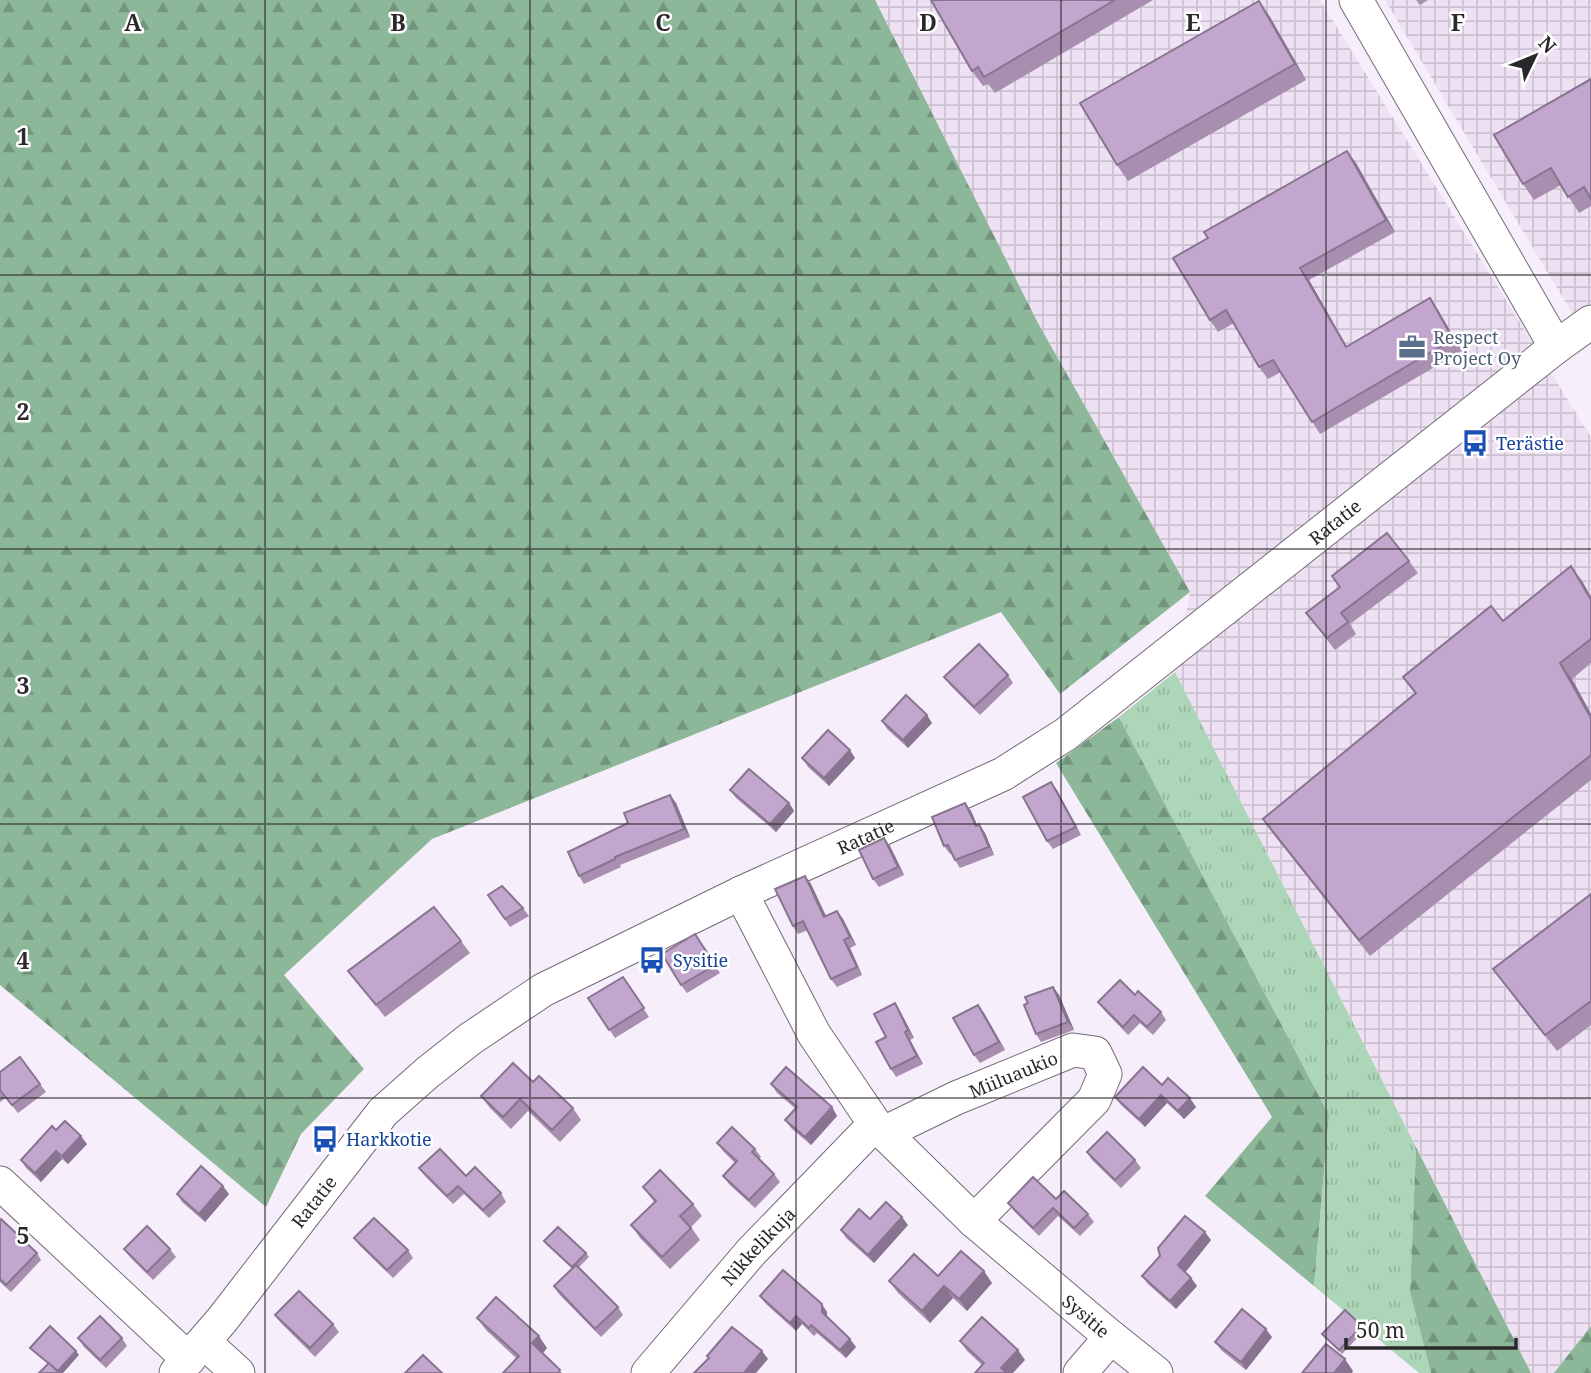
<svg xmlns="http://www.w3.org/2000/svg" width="1591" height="1373" font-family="'Noto Serif',serif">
  <defs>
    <pattern id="industrial-grid" width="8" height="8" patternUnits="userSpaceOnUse" patternTransform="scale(1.75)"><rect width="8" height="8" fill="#eee1f3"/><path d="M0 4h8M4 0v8" fill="none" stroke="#ccc1d0"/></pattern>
    <pattern id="grass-tufts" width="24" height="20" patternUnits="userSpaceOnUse" patternTransform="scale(1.75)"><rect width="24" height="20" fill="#add5b8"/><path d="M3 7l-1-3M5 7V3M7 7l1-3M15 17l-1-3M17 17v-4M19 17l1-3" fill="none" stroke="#95b79e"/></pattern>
    <pattern id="forest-firs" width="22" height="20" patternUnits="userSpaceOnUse" patternTransform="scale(1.75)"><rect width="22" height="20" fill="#8db799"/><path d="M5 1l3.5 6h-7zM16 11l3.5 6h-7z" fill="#73957d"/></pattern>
  </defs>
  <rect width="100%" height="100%" fill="#f6eefa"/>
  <!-- industrial -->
  <g fill="url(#industrial-grid)">
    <path d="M875,0H1320L1591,437V1326L1554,1373H1531L1175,672L1190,592L1038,323Z"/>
    <path d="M1385,0H1591V345Z"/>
  </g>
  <!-- grass -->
  <path fill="url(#grass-tufts)" d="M1175,672L1416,1147L1410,1292L1431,1373H1419L1314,1286L1329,1115L1119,717Z"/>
  <!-- forest -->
  <g fill="url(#forest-firs)">
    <path d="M0,0H875L1038,323L1190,592L1060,694L1001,612L432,839L284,975L364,1069L301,1134L266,1207L0,985Z"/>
    <path d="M1119,717L1329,1115L1314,1286L1205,1196L1272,1117L1056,763Z"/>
    <path d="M1416,1147L1531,1373H1431L1410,1292Z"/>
    <path d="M1591,1326V1373H1554Z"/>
  </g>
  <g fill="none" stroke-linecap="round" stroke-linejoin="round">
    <defs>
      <g id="minor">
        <path d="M1356,0L1556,347"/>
        <path id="s1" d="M741,893L814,1034L875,1124L974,1221L1111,1337L1156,1373"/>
        <path id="s2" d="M884,1133L956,1098L1073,1050L1095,1053L1105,1074L1094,1100L974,1221"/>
        <path d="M0,1183L173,1345L189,1359"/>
        <path d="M204,1342L238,1373"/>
        <path id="s3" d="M176,1373L222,1320L383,1112L427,1073L470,1039L543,990L741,893L1003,774L1066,734L1556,347L1591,322"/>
        <path id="s4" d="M648,1373L751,1252L875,1124"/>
        <path d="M1080,1373L1111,1337"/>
      </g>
    </defs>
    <!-- minor casing -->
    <use href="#minor" stroke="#736c76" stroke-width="35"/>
    <!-- minor -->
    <use href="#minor" stroke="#fff" stroke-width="33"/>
  </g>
  <!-- wall -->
  <g fill="#a88fb0">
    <path d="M931,0H1153L995,93L988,84L983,86L972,71Z"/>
    <path d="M1416,0H1428L1420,5Z"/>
    <path d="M1259,1L1270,17L1306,80L1128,181L1117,165Z"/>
    <path d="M1591,79V206L1579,213L1561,185L1534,200L1523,184Z"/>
    <path d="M1356,163L1395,232L1309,280L1347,347L1438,310L1462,351L1320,434L1281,372L1268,379L1259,367L1234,323L1218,332L1210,320Z"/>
    <path d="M1409,561L1418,573L1350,624L1356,634L1335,650L1306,613Z"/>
    <path d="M1582,581L1591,597V663L1572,679L1591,714V780L1370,956L1274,835L1263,819L1415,693L1403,677L1503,621Z"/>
    <path d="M1008,675L1013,683L980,715L950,685L944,677Z"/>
    <path d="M882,721L932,723L908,748L887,729Z"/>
    <path d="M802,758H855L829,786L808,767Z"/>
    <path d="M730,790L789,803L794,811L776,832L736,798Z"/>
    <path d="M1057,790L1081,835L1053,849L1047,841Z"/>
    <path d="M670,795L676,803L690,837L620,865L621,867L584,884L579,876L628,823Z"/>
    <path d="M965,803L971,811L977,825L985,833L994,855L960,868L955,860L952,854H950L944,846Z"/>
    <path d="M890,846L904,875L879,887L873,879Z"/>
    <path d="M805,876L811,884L826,916L837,911L843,919L856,945L850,948L862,975L837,987L831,979L808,930L798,934L793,926Z"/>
    <path d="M1591,894V1025L1557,1051L1493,969Z"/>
    <path d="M488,895L523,908L529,916L510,927Z"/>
    <path d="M695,934L720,973L687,993L681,985Z"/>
    <path d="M461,941L470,953L385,1017L348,971Z"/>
    <path d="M623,977L649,1017L615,1038L588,998Z"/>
    <path d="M1053,987L1059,995L1074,1030L1041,1042L1036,1034L1028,1003Z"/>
    <path d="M1135,995L1161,1012L1166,1020L1153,1035L1140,1023L1128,1035L1104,1010L1098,1002Z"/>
    <path d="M895,1003L900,1011L914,1038L910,1040L923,1064L896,1077L891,1069L886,1037Z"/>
    <path d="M984,1013L1005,1050L980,1063L974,1055Z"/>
    <path d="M20,1057L46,1092L18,1113L6,1098L0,1102V1072Z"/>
    <path d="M533,1082L573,1108L581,1120L560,1142L528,1111L511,1129L490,1108L481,1096Z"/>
    <path d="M771,1084L832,1107L837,1116L811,1145L791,1128L785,1120L796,1109L777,1093Z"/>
    <path d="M1162,1085L1196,1107L1184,1119L1167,1103L1145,1127L1121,1105L1115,1097Z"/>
    <path d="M56,1130L87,1144L68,1164L62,1159L41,1182L26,1168L21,1160Z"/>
    <path d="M717,1143L755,1149L761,1157L759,1159L774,1174L780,1182L755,1208L729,1184L723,1176L735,1163L723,1151Z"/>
    <path d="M1087,1152L1135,1160L1141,1168L1121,1188L1092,1160Z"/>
    <path d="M419,1168L466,1176L501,1193L506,1202L489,1218L464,1194L453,1204L425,1176Z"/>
    <path d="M643,1187L693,1204L702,1216L691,1227L700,1240L670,1269L640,1238L631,1225L655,1203Z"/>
    <path d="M177,1194H229L205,1222L182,1202Z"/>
    <path d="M1056,1199L1088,1214L1094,1222L1080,1236L1058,1216L1039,1236L1014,1211L1008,1203Z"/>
    <path d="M870,1219L908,1225L874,1263L846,1238L841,1230Z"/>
    <path d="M0,1220L37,1253L41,1260L11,1292L0,1282Z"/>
    <path d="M354,1238L408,1250L413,1258L393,1278L360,1246Z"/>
    <path d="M1211,1240L1185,1272L1191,1278L1197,1286L1176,1309L1148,1284L1142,1276Z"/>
    <path d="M544,1241L586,1253L589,1257L579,1267L618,1307L623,1315L601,1337L559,1294L554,1286L572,1268L547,1245Z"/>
    <path d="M124,1249H170L176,1257L153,1280L130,1257Z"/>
    <path d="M938,1276L992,1283L967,1311L953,1298L930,1323L898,1293L889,1281Z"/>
    <path d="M760,1296L827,1312V1317L856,1347L846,1358L817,1333L814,1336L802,1324L796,1331L766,1304Z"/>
    <path d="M275,1315L333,1324L339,1332L315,1357L281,1323Z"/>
    <path d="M477,1318L547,1348L543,1353L562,1373H503L516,1358L486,1330Z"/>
    <path d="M1362,1326L1365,1330L1342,1354L1322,1334Z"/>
    <path d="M1272,1337L1246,1370L1221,1350L1215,1342Z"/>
    <path d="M78,1338H122L127,1346L106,1368L84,1347Z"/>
    <path d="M960,1341L1025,1360L982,1365L967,1351Z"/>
  </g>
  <!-- shaded-wall -->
  <g fill="#887490">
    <path d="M1259,1L1270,17L1306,80L1295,64Z"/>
    <path d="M1347,151L1356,163L1395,232L1386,220Z"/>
    <path d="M1300,268L1309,280L1354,359L1346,347Z"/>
    <path d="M1430,298L1438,310L1462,351L1453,339Z"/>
    <path d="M1571,566L1582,581L1591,597V600Z"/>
    <path d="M1560,663L1572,679L1591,714V718Z"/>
    <path d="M927,715L932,723L908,748L903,740Z"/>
    <path d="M850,750L855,758L829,786L824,778Z"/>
    <path d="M1051,782L1057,790L1081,835L1076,827Z"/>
    <path d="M670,795L676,803L690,837L684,829Z"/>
    <path d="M789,803L794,811L776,832L770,824Z"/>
    <path d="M965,803L971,811L981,834L976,826Z"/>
    <path d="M979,824L985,833L994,855L989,847Z"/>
    <path d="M884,838L890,846L904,875L898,867Z"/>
    <path d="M805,876L811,884L830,925L824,917Z"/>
    <path d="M837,911L843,919L856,945L850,937Z"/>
    <path d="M844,940L850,948L862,975L857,967Z"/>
    <path d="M1053,987L1059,995L1074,1030L1068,1022Z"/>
    <path d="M895,1003L900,1011L914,1038L908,1030Z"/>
    <path d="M978,1005L984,1013L1005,1050L999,1042Z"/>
    <path d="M905,1032L910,1040L923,1064L917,1056Z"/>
    <path d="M1161,1095L1167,1103L1145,1127L1139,1119Z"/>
    <path d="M1190,1098L1196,1107L1184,1119L1178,1111Z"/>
    <path d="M832,1107L837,1116L811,1145L805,1137Z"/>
    <path d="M81,1136L87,1144L68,1164L62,1156Z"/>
    <path d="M56,1151L62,1159L41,1182L35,1173Z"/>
    <path d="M223,1186L229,1194L205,1222L199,1214Z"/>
    <path d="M902,1217L908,1225L874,1263L868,1255Z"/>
    <path d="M1205,1232L1211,1240L1184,1274L1178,1265Z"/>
    <path d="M984,1271L992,1283L967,1311L959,1299Z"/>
    <path d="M1191,1278L1197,1286L1176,1309L1170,1301Z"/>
    <path d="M944,1286L953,1298L930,1323L922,1311Z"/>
    <path d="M822,1304L827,1312V1320L822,1312Z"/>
    <path d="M796,1316L802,1324L796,1331L790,1323Z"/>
    <path d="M1266,1329L1272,1337L1246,1370L1241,1362Z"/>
    <path d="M539,1336L547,1348L541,1355L532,1343Z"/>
    <path d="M850,1339L856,1347L846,1358L840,1350Z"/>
    <path d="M1018,1350L1025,1360L1013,1373H1005L1001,1368Z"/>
    <path d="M76,1351L79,1355L63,1373H57Z"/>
    <path d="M762,1351L768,1359L756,1373H744Z"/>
    <path d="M1345,1359L1353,1371L1352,1373H1334Z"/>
  </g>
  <!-- building -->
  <g fill="#c3a6cd" stroke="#887490" stroke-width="2">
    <path d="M931,0H1115L984,77L978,67L972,71Z"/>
    <path d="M1259,1L1295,64L1117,165L1080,103Z"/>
    <path d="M1591,79V199L1584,187L1568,197L1551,168L1523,184L1494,135Z"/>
    <path d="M1347,151L1386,220L1300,268L1346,347L1430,298L1453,339L1312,422L1273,360L1259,367L1226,310L1210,320L1173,258L1208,238L1204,232Z"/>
    <path d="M1387,533L1409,561L1341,613L1348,622L1327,638L1306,613L1340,587L1332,576Z"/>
    <path d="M1571,566L1591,600V639L1560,663L1591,718V755L1359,940L1263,819L1416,693L1403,677L1491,606L1503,621Z"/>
    <path d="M979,644L1008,675L974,707L944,677Z"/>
    <path d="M906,695L927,715L903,740L882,721Z"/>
    <path d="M828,730L850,750L824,778L802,758Z"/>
    <path d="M749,769L789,803L770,824L730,790Z"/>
    <path d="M1051,782L1076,827L1047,841L1023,797Z"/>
    <path d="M670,795L684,829L615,857V859L579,876L568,852L628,823L624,813Z"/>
    <path d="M965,803L976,826L979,824L989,847L955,860L948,845L944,846L932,817Z"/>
    <path d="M884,838L898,867L873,879L859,850Z"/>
    <path d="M805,876L824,917L837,911L850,937L844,940L857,967L831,979L803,921L793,926L775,889Z"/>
    <path d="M502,886L523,908L505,919L488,895Z"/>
    <path d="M1591,894V1001L1545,1035L1493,969Z"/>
    <path d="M434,907L461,941L376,1005L348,971Z"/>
    <path d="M695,934L715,965L681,985L662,954Z"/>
    <path d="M623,977L644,1008L609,1030L588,998Z"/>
    <path d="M1120,980L1135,995L1138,991L1161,1012L1147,1027L1134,1015L1123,1027L1098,1002Z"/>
    <path d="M1053,987L1068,1022L1036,1034L1024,1005L1028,1003L1025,997Z"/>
    <path d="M895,1003L908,1030L905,1032L917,1056L891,1069L876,1042L886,1037L874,1014Z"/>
    <path d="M978,1005L999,1042L974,1055L953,1018Z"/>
    <path d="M20,1057L40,1084L12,1105L0,1090V1072Z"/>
    <path d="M513,1063L533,1082L539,1076L573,1108L552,1130L520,1099L503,1117L481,1096Z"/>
    <path d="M786,1067L832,1107L805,1137L785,1120L797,1107L771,1084Z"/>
    <path d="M1143,1067L1162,1085L1168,1078L1190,1098L1178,1111L1161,1095L1139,1119L1115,1097Z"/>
    <path d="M65,1121L81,1136L62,1156L56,1151L35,1173L21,1160L52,1126L56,1130Z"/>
    <path d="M732,1127L755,1149L752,1152L774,1174L749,1200L723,1176L737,1161L717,1143Z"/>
    <path d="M1107,1132L1135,1160L1115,1180L1087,1152Z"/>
    <path d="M440,1149L466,1176L475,1167L501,1193L483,1210L458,1186L447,1196L419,1168Z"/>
    <path d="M201,1166L223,1186L199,1214L177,1194Z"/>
    <path d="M660,1170L693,1204L680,1216L691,1228L662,1257L631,1225L656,1201L643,1187Z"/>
    <path d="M1033,1177L1056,1199L1064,1191L1088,1214L1074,1228L1053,1208L1033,1228L1008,1203Z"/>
    <path d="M886,1202L902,1217L868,1255L841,1230L859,1209L870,1219Z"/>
    <path d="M1185,1216L1205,1232L1178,1265L1191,1278L1170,1301L1142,1276L1160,1256L1158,1248Z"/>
    <path d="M374,1218L408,1250L387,1270L354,1238Z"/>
    <path d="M1,1219L37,1253L6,1285L0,1279V1220Z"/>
    <path d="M147,1226L170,1249L147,1272L124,1249Z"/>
    <path d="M558,1227L586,1253L572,1267L544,1241Z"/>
    <path d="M961,1251L984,1271L959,1299L944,1286L922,1311L889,1281L914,1254L938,1276Z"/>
    <path d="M576,1265L618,1307L595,1329L554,1286Z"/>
    <path d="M783,1270L822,1304V1312L850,1339L840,1350L811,1325L809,1328L796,1316L790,1323L760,1296Z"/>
    <path d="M299,1291L333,1324L310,1348L275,1315Z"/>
    <path d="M496,1297L539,1336L532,1343L560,1370L558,1373H503L519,1356L477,1318Z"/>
    <path d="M1242,1309L1266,1329L1241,1362L1215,1342Z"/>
    <path d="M1345,1310L1362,1326L1339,1350L1322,1334Z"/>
    <path d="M100,1316L122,1338L100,1360L78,1338Z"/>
    <path d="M982,1317L1018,1350L1001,1368L1007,1373H975L984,1363L960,1341Z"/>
    <path d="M50,1326L76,1351L58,1371L30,1348Z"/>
    <path d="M732,1327L762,1351L744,1373H694L709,1358L707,1356Z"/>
    <path d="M1326,1344L1345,1359L1334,1373H1302Z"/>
    <path d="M423,1355L442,1373H405Z"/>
    <path d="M49,1363L59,1373H39Z"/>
  </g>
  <!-- grid -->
  <path fill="none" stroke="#2b282c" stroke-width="2" stroke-opacity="0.55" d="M265,0V1373M530,0V1373M796,0V1373M1061,0V1373M1326,0V1373M0,275H1591M0,549H1591M0,824H1591M0,1098H1591"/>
  <!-- icons -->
  <defs>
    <symbol id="office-bare" viewBox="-9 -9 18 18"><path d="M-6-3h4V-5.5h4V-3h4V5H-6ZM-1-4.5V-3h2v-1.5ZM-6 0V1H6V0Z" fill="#5c6f8a" stroke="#fff" stroke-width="2.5" paint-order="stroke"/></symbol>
    <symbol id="bus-bare" viewBox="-9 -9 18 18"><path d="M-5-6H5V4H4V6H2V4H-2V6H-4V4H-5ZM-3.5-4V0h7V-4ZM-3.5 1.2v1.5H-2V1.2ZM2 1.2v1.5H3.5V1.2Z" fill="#1a4fb4" stroke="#fff" stroke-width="2.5" paint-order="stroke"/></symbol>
  </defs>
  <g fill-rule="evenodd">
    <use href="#office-bare" x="1393" y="328" width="38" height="38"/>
    <use href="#bus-bare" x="1456" y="424" width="38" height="38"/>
    <use href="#bus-bare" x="633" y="941" width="38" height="38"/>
    <use href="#bus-bare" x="306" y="1120" width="38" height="38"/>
  </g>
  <g text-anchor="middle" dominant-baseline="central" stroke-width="5" stroke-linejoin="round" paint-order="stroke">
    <!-- service labels -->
    <g font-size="18" fill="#4e5e75" stroke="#fff" text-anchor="start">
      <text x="1433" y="337">Respect<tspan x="1433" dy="21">Project Oy</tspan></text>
    </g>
    <!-- transit labels -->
    <g font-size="18" fill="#164399" stroke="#fff" text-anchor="start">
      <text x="1496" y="443">Terästie</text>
      <text x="673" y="960">Sysitie</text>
      <text x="346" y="1139">Harkkotie</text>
    </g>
    <!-- street labels -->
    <g font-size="18" fill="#2b282c" stroke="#fff">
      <text stroke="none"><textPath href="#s3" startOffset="1460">Ratatie</textPath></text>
      <text stroke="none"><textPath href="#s3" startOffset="892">Ratatie</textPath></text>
      <text stroke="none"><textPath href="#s2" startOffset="142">Miiluaukio</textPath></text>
      <text stroke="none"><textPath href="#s3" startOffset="220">Ratatie</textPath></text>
      <text stroke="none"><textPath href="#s4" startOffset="168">Nikkelikuja</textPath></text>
      <text stroke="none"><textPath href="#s1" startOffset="553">Sysitie</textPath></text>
    </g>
  </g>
  <g font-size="23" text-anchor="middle" font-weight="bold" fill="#2b282c" stroke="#fff" stroke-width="5" stroke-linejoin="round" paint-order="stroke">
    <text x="133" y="31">A</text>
    <text x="398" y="31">B</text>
    <text x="663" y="31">C</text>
    <text x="928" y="31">D</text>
    <text x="1193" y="31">E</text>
    <text x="1458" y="31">F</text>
    <text x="23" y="145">1</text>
    <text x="23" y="420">2</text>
    <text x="23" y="694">3</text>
    <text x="23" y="969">4</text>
    <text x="23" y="1244">5</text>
  </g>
  <!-- north arrow -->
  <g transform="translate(1535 56) rotate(47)" stroke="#ffffff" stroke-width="5" paint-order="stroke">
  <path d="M0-5L12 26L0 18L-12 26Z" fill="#2b282c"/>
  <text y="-10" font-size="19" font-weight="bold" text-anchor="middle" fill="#2b282c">N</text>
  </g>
  <!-- scale -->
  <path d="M1346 1338v10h170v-10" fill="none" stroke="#2b282c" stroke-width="3.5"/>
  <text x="1356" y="1338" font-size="21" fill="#2b282c" stroke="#ffffff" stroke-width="5" paint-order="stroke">50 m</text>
</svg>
